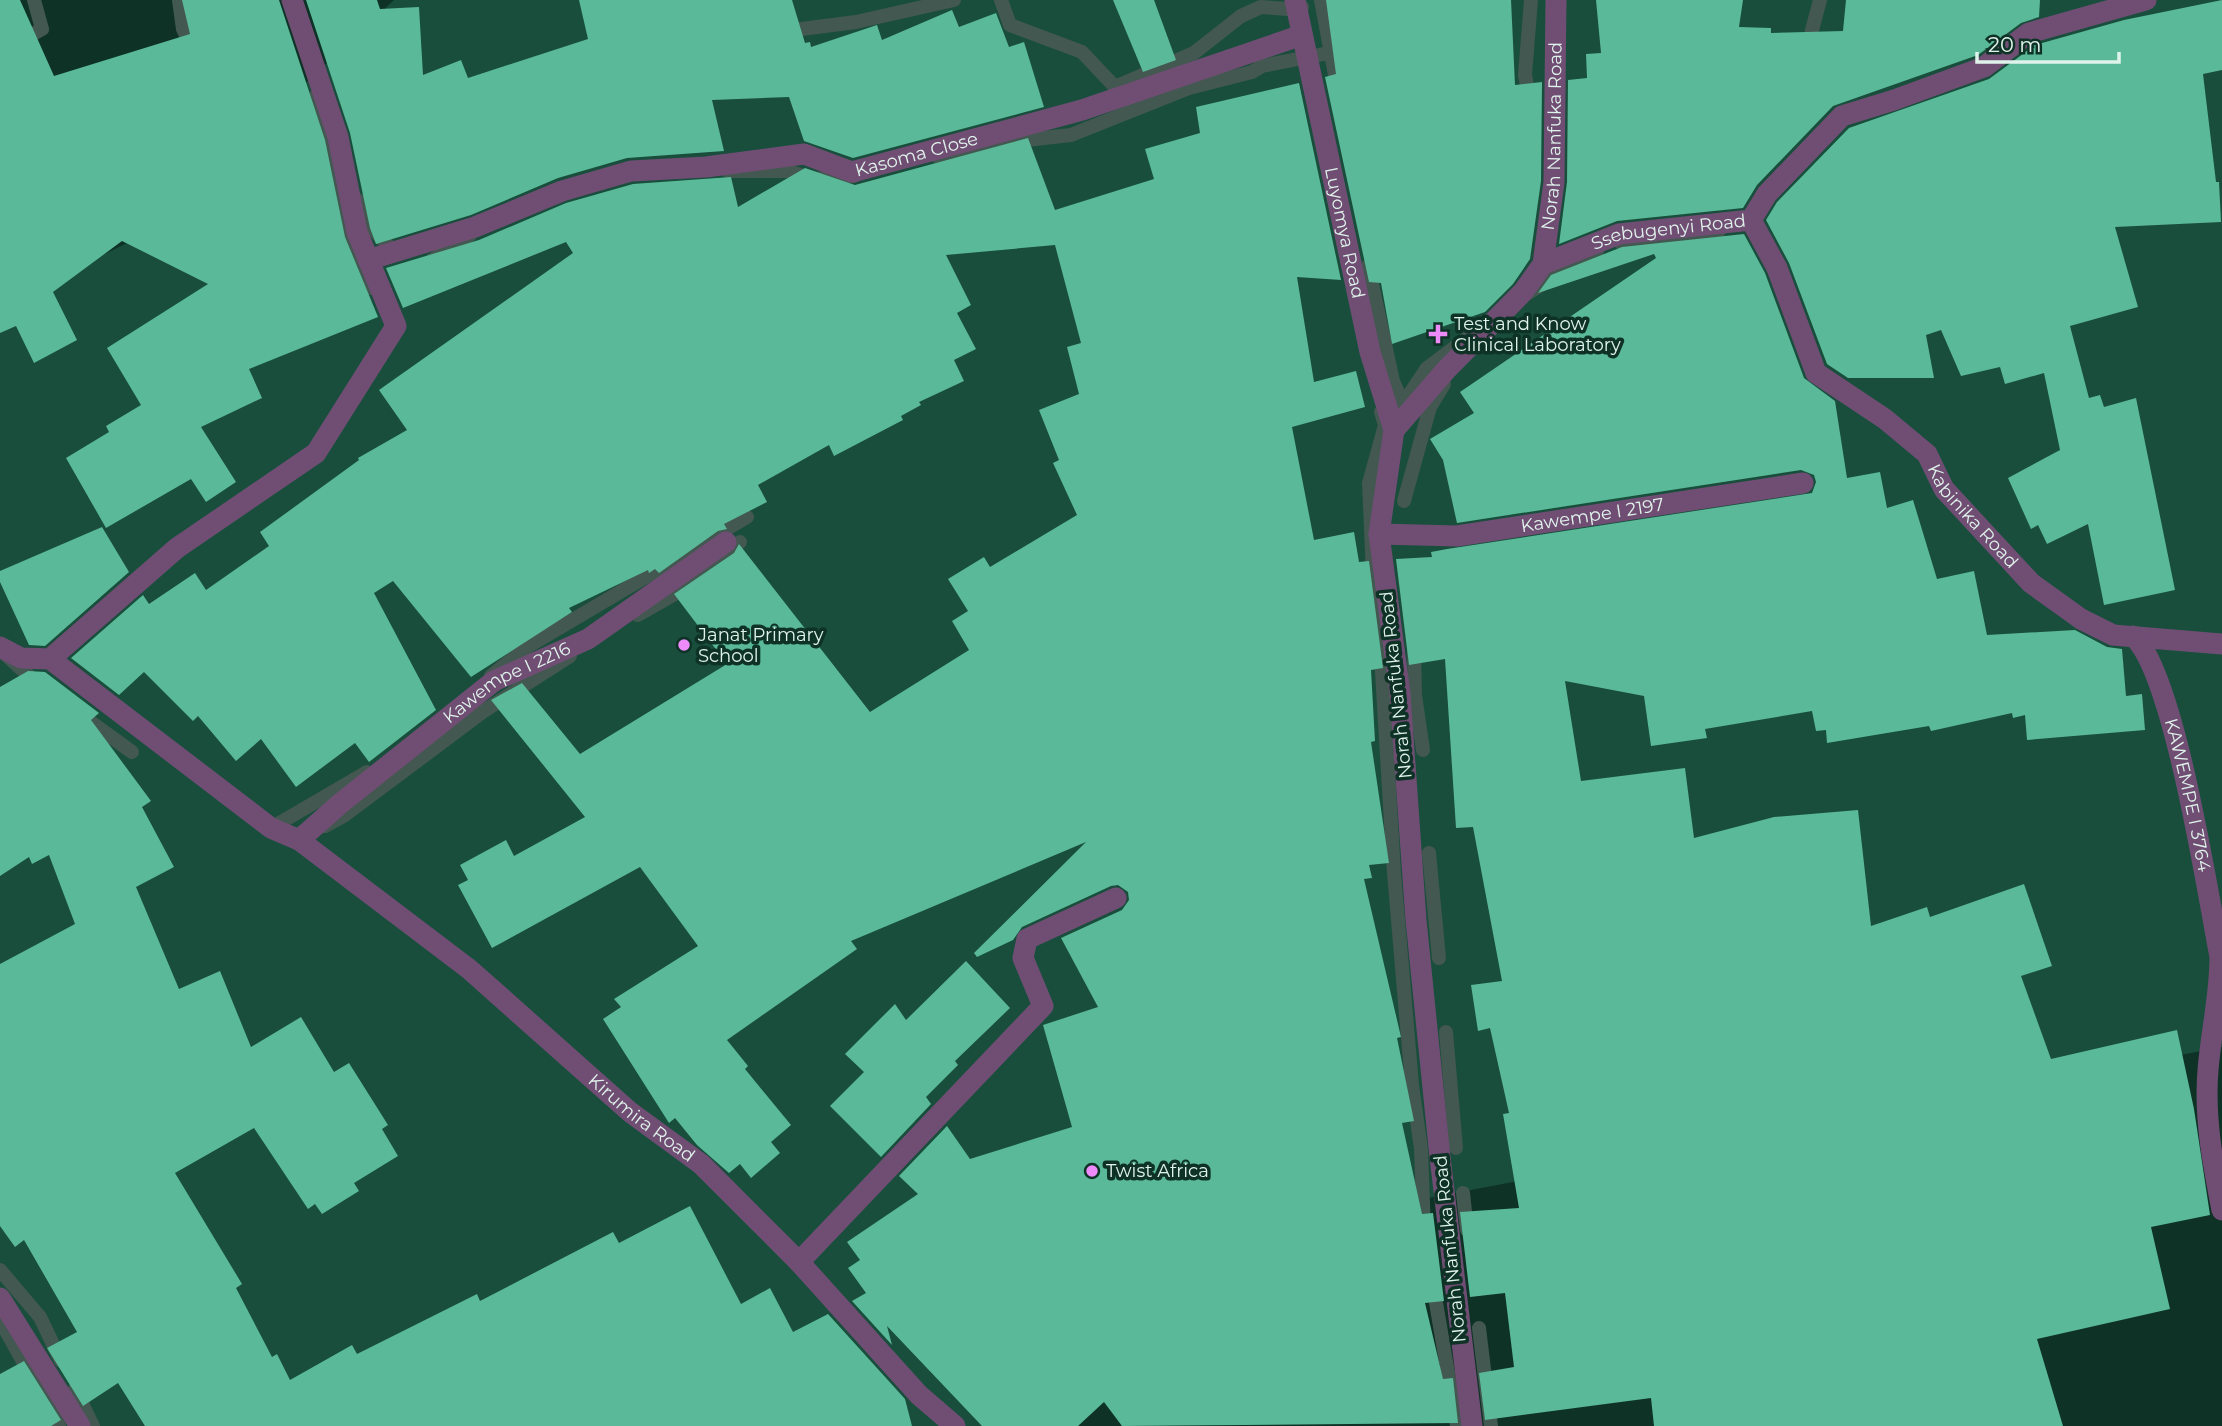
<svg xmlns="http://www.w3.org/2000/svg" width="2222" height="1426" font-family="Montserrat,sans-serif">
  <rect width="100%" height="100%" fill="#0e3226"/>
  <!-- green -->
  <path fill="#194e3d" d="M394,0H2222V1047L1371,1209L994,1426H0V304L144,235Z"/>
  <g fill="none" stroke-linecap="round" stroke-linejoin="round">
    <!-- stream -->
    <g stroke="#435850" stroke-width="14">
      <path d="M179,0L183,29L194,52"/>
      <path d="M1001,0L1010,25L1082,52L1115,87L1194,53L1241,16L1261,7L1301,10L1302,7"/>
      <path d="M1321,0L1338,91"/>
      <path d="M784,35L786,31L856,22L954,0"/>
      <path d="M1807,49L1820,0"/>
      <path d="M0,53L42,29L34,0"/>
      <path d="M315,97L349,246L370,288"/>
      <path d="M1530,101L1525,75L1531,0"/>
      <path d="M938,157L983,153L1017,141L1071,135L1189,88L1252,72L1262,66L1329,53"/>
      <path d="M728,171H787L814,179L854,176"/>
      <path d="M358,200L371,227L392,250L402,247"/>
      <path d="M1621,243L1693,238L1719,231"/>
      <path d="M432,260L470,235"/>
      <path d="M1368,266L1393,381L1403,404"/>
      <path d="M1528,293L1597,251"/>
      <path d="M1403,404L1427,368L1467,338"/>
      <path d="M1381,412L1385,425L1369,483L1373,574L1381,655L1394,873L1412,1085L1421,1149L1424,1230"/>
      <path d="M1404,501L1430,407L1444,384"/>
      <path d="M638,615L701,579L740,542"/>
      <path d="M1414,646L1415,695L1423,750"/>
      <path d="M5,654L39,685"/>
      <path d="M491,676L527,647L747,517"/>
      <path d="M81,715L132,752"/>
      <path d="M325,826L345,815L484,711L570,656"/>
      <path d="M271,828L367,772"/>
      <path d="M1429,853L1439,958"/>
      <path d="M1446,1032L1456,1148"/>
      <path d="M1463,1193L1467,1230"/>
      <path d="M0,1270L40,1317L61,1361"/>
      <path d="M1433,1285L1457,1426"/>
      <path d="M0,1320L59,1426"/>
      <path d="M1479,1328L1491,1426"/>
      <path d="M75,1389L93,1426"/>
    </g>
  </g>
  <!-- building -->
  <g fill="#5ab999">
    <path d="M0,0H20L54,76L190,34L182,0H279L325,140L345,237L378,317L249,369L262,398L201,427L236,482L206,502L191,479L106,528L66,458L109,432L106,426L141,405L107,348L208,284L122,241L53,292L77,340L34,363L16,326L0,333Z"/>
    <path d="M306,0H377L380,9L419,7L423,75L461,60L468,78L588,39L579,0H792L805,43L810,42L811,47L877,25L882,40L952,10L959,27L996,13L1009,47L1024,42L1044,107L853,158L804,141L789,97L712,100L724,151L627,158L558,178L471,215L376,244L370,228L350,133Z"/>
    <path d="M1113,0H1154L1176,60L1143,72Z"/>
    <path d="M1326,0H1511L1515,85L1542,82L1541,181L1530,259L1513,284L1485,312L1392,344L1381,283L1369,282L1325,77L1336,74Z"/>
    <path d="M1596,0H1743L1739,27L1771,28V33L1843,31L1846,0H2040L2039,17L2021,23L1978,55L1833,106L1757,185L1743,208L1617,221L1559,244L1567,182L1568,80L1587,78L1586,54L1601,53Z"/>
    <path d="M2222,0V70L2203,74L2216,182H2219L2221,222L2115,227L2138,307L2070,326L2089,398L2100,395L2104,407L2136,398L2175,590L2104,605L2088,524L2047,544L2038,525L2031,529L2008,478L2060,450L2044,373L2005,384L2000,367L1961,376L1941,330L1926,335L1934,378H1848L1827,364L1789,263L1766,220L1777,202L1849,128L1989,79L2035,45L2124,20Z"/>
    <path d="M1299,83L1341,280L1297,277L1314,382L1356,371L1365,407L1292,427L1314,540L1354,532L1359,562L1369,561L1383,668L1371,670L1375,741L1371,742L1389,863L1369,865L1372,878L1364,879L1401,1037L1397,1038L1414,1121L1402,1123L1422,1214L1433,1213L1444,1301L1425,1303L1443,1379L1453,1378L1458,1423L1122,1426L1104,1402L1078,1426H982L887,1326L892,1345L852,1301L866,1293L848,1268L860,1260L847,1242L918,1194L899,1176L947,1126L970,1159L1072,1127L1043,1025L1098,1007L1061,938L1122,910L1129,900L1128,892L1118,885L1111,886L1022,927L1013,940L977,957L974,953L1086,842L851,941L857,949L727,1040L748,1066L745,1069L791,1125L771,1142L780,1153L751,1178L740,1164L729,1173L697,1145L675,1118L669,1123L603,1019L621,1007L614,999L698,946L640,867L492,948L458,885L468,880L460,865L506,840L514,856L585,817L491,700L522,683L580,754L727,664L674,594L734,553L739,544L870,712L969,650L952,621L968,611L948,579L984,557L990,567L1077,515L1053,463L1059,460L1039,410L1079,394L1067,347L1081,343L1055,245L946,255L971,305L957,313L976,349L954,360L964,381L919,402L921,405L901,416L903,420L834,456L829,445L758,485L767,502L724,524L727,529L718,531L659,573L655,569L649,573L648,570L569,608L572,612L471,677L393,581L374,593L436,710L369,762L355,743L296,787L261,739L236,761L198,716L193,721L144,672L119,695L71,658L143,595L149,604L195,573L206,590L269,546L260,532L359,460L358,458L407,430L379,390L573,253L566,242L403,308L386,268L479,240L566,203L633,184L731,177L738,207L805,168L855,185L1028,138L1055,210L1154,179L1145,149L1200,133L1196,107Z"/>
    <path d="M1744,234L1765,273L1804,378L1835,401L1847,478L1880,472L1887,508L1913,500L1937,579L1974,571L1987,635L2075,630L2107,647L2122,649L2126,696L2142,694L2145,730L2027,740L2025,715L2013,718L2012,713L1931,731L1929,726L1827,743L1826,730L1816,731L1812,711L1705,729L1707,738L1651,746L1644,696L1565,681L1581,781L1685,768L1694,838L1774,817L1858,810L1871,926L1927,907L1930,917L2024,884L2052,966L2021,976L2051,1059L2177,1030L2194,1109L2210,1215L2151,1227L2170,1309L2037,1339L2063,1426H1654L1651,1398L1485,1420L1479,1373L1514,1367L1505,1293L1470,1297L1460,1212L1519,1208L1503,1114L1509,1113L1490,1028L1478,1031L1471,985L1502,981L1473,827L1456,828L1445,659L1409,665L1396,559L1432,557L1431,552L1447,549L1812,493L1816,482L1814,475L1801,470L1457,523L1443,460L1430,439L1474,413L1460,392L1656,258L1654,254L1538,293L1551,275L1622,247Z"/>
    <path d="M102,527L129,572L45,646L29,645L0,582V571Z"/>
    <path d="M28,671L45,672L99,713L91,720L151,801L142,807L174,867L136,887L179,989L220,971L251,1047L301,1017L334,1072L349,1063L388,1125L382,1129L398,1156L354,1183L359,1191L322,1214L315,1204L308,1209L254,1128L175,1173L242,1284L236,1288L272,1357L277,1354L290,1380L352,1345L357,1354L477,1294L480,1301L613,1232L619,1243L690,1206L741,1304L770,1288L793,1332L828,1314L905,1399L912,1426H145L118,1383L83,1406L47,1348L77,1332L24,1240L15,1247L0,1226V964L75,924L49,855L32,864L29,857L0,876V687Z"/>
    <path d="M966,961L1010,1008L955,1061L958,1065L926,1097L931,1104L881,1157L830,1106L864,1072L845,1054L895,1004L906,1020Z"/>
    <path d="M24,1361L61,1420L51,1426H0V1374Z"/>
  </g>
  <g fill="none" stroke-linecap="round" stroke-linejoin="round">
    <!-- minor -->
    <g stroke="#704e74" stroke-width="21">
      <path id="s1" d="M1295,0L1370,352L1394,430"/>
      <path id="s2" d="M1751,220L1777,268L1816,373L1885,419L1927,454L1944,489L2031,583L2081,619L2113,635L2222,644"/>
      <path id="s3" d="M368,260L475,227L562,191L631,171L706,167L804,154L852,172L1082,110L1302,35"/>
      <path id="s4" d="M1543,264L1619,234L1751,220L1767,194L1842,116L1894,100L1984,67L2029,33L2146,0"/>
      <path id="s5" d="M1379,534L1457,536L1803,483"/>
      <path id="s6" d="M2133,636C2174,672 2208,895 2220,957C2220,996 2211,1032 2208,1070C2204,1118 2213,1164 2222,1210"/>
      <path id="s7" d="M0,647L21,658L50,659L271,828L299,840L469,969L630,1112L701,1164L799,1262L919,1395L955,1426"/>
      <path d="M50,659L177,548L316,453L396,326L357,232L338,137L292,0"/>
      <path id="s8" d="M299,840L341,803L494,681L588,639L726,542"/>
      <path d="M799,1262L1043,1006L1023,958L1027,939L1116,898"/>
      <path d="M0,1298L80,1426"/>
      <path id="s9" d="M1472,1426L1440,1157L1416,920L1400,694L1379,534L1394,430L1446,370L1523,292L1543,264L1554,182L1556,0"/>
    </g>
  </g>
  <!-- markers -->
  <g fill="#ed8cf9" stroke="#0e3226" stroke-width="2.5">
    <path d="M1434.5 323.5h7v7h7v7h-7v7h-7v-7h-7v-7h7z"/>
    <circle cx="684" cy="645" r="7"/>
    <circle cx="1092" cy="1171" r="7"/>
  </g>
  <g text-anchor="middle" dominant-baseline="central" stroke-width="7" stroke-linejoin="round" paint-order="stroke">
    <!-- street labels -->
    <g font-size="18" fill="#e0f3eb" stroke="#0e3226">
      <text stroke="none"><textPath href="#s9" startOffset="1354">Norah Nanfuka Road</textPath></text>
      <text stroke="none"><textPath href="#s3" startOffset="570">Kasoma Close</textPath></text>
      <text stroke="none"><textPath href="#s1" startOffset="238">Luyomya Road</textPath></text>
      <text stroke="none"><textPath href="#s4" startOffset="131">Ssebugenyi Road</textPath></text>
      <text stroke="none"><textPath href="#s2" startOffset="382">Kabinika Road</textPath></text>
      <text stroke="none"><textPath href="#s5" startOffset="215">Kawempe I 2197</textPath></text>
      <text stroke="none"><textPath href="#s8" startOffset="262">Kawempe I 2216</textPath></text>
      <text transform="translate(1396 685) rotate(-96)">Norah Nanfuka Road</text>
      <text stroke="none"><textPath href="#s6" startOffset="170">KAWEMPE I 3764</textPath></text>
      <text stroke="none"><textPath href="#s7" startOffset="803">Kirumira Road</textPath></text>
      <text transform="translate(1450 1249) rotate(-96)">Norah Nanfuka Road</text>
    </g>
    <!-- poi labels -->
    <g font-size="18" fill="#e0f3eb" stroke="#0e3226" text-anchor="start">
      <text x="1454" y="324">Test and Know<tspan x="1454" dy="21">Clinical Laboratory</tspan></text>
      <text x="698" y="635">Janat Primary<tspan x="698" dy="21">School</tspan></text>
      <text x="1106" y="1171">Twist Africa</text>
    </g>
  </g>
  <!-- scale -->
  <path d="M1977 52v10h142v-10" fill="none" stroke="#e0f3eb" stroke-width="3.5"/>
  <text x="1988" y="52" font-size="21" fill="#e0f3eb" stroke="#0e3226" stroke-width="5" paint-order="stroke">20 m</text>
</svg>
